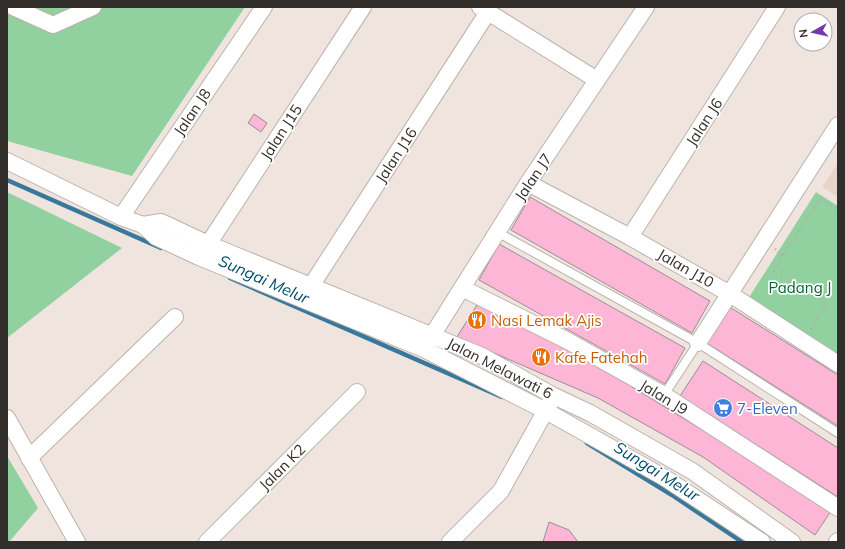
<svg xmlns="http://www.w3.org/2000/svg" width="845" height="549" font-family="Mulish,sans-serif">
  <rect width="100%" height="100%" fill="#efe4de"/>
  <!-- built -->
  <path fill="#e7d5cb" d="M838,163V197L822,187Z"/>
  <!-- green -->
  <g fill="#91d1a0">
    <path d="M7,7H245L132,176L7,141Z"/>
    <path d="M7,192L122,248L7,338Z"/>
    <path d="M816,192L838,206V356L748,299Z"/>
    <path d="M7,456L38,508L9,542H7Z"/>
  </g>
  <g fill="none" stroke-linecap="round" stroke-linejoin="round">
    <!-- stream -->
    <g stroke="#38789b" stroke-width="4.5">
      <path d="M7,180L161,248"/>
      <path d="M230,278L502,397"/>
      <path d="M587,443L672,495L742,542"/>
    </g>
  </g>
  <!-- building -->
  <g fill="#feb6d6" stroke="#998e93">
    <path d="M254,114L267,123L261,132L248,123Z"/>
    <path d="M530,197L710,301L692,333L511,230Z"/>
    <path d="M499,244L685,348L665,384L479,280Z"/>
    <path d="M480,300L629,385L735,450L831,511L815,535L703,457L598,398L457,337Z"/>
    <path d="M728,306L838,375V426L705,342Z"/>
    <path d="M703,361L838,448V497L680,396Z"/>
    <path d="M549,522L569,530L578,542H543Z"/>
  </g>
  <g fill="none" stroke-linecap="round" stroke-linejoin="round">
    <defs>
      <g id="lane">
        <path d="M497,232L698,343L838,433"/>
        <path d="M664,395L698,343"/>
      </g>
      <g id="street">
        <path d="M13,7L53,25L93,7"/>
        <path d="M480,7L597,80"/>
        <path d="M7,161L121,217L143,225L156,237L199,257L424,349L546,411L665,478L762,542"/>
        <path d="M528,183L630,237L730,294L838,364"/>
        <path d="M121,217L264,7"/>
        <path d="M143,225L161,222L208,244L482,356L554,396L590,413L692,471L792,542"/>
        <path d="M630,237L777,7"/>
        <path d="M203,252L363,7"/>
        <path d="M462,288L568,341L664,395L838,508"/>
        <path d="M307,296L311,286L488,12"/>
        <path d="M428,342L528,183L646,7"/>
        <path d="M698,343L838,125"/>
        <path d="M7,418L77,542"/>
        <path d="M29,458L175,317"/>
        <path d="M207,542L357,392"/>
        <path d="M450,542L501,491L551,401"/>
        <path d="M837,542L838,541"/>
      </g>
    </defs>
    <!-- lane casing -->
    <use href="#lane" stroke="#bcb2ac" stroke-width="10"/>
    <!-- street casing -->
    <use href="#street" stroke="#bcb2ac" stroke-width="18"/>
    <!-- path -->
    <g stroke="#b3aba6" stroke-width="2.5" stroke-dasharray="1 3" stroke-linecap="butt">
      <path d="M775,249L782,255"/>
      <path d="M811,329L827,303L773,270L820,199L838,210"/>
    </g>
    <!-- lane -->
    <use href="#lane" stroke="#fff" stroke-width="8"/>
    <!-- street -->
    <use href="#street" stroke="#fff" stroke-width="16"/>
  </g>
  <!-- icons -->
  <defs>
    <symbol id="restaurant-disc" viewBox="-11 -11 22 22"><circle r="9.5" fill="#e8710a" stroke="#fff"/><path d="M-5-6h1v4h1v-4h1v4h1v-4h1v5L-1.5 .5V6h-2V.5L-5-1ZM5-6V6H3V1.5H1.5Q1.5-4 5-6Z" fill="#fff"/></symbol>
    <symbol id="supermarket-disc" viewBox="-11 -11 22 22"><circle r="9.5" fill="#3f7fe0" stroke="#fff"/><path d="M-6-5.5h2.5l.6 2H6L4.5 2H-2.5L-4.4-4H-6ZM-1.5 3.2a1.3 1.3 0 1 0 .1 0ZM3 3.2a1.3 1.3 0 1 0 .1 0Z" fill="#fff"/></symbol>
  </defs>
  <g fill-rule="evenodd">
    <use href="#restaurant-disc" x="466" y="309" width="22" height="22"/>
    <use href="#restaurant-disc" x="530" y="346" width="22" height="22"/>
    <use href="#supermarket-disc" x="712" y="397" width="22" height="22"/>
  </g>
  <g text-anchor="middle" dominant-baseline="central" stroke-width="3.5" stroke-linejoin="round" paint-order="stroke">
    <!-- street labels -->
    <g font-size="15" fill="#322e2c" stroke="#fff">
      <text transform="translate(192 112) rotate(-56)">Jalan J8</text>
      <text transform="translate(704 122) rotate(-57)">Jalan J6</text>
      <text transform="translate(281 132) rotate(-57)">Jalan J15</text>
      <text transform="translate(396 155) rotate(-57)">Jalan J16</text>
      <text transform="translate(533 177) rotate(-56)">Jalan J7</text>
      <text transform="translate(686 268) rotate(30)">Jalan J10</text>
      <text transform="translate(500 368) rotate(27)">Jalan Melawati 6</text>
      <text transform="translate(664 397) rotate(31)">Jalan J9</text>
      <text transform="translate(282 467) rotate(-45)">Jalan K2</text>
    </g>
    <!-- park labels -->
    <g font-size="15" fill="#03642f" stroke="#fff">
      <text x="800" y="287">Padang J</text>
    </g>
    <!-- food labels -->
    <g font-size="15" fill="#c56008" stroke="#fff" text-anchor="start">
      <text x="491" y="320">Nasi Lemak Ajis</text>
      <text x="555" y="357">Kafe Fatehah</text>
    </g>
    <!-- shop labels -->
    <g font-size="15" fill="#366cbe" stroke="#fff" text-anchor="start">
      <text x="737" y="408">7-Eleven</text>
    </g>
    <!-- water labels -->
    <g font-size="16" font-style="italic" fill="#004d70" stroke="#fff">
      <text transform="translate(264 279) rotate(24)">Sungai Melur</text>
      <text transform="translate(657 471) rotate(32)">Sungai Melur</text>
    </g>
  </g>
  <!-- border -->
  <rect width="845" height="549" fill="none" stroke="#322e2c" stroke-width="16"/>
  <!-- north arrow -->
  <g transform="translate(813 32) rotate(262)"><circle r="19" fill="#ffffff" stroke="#adabab"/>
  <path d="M0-3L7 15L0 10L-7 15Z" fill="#7738ad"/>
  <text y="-6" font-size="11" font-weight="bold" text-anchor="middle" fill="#322e2c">N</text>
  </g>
</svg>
